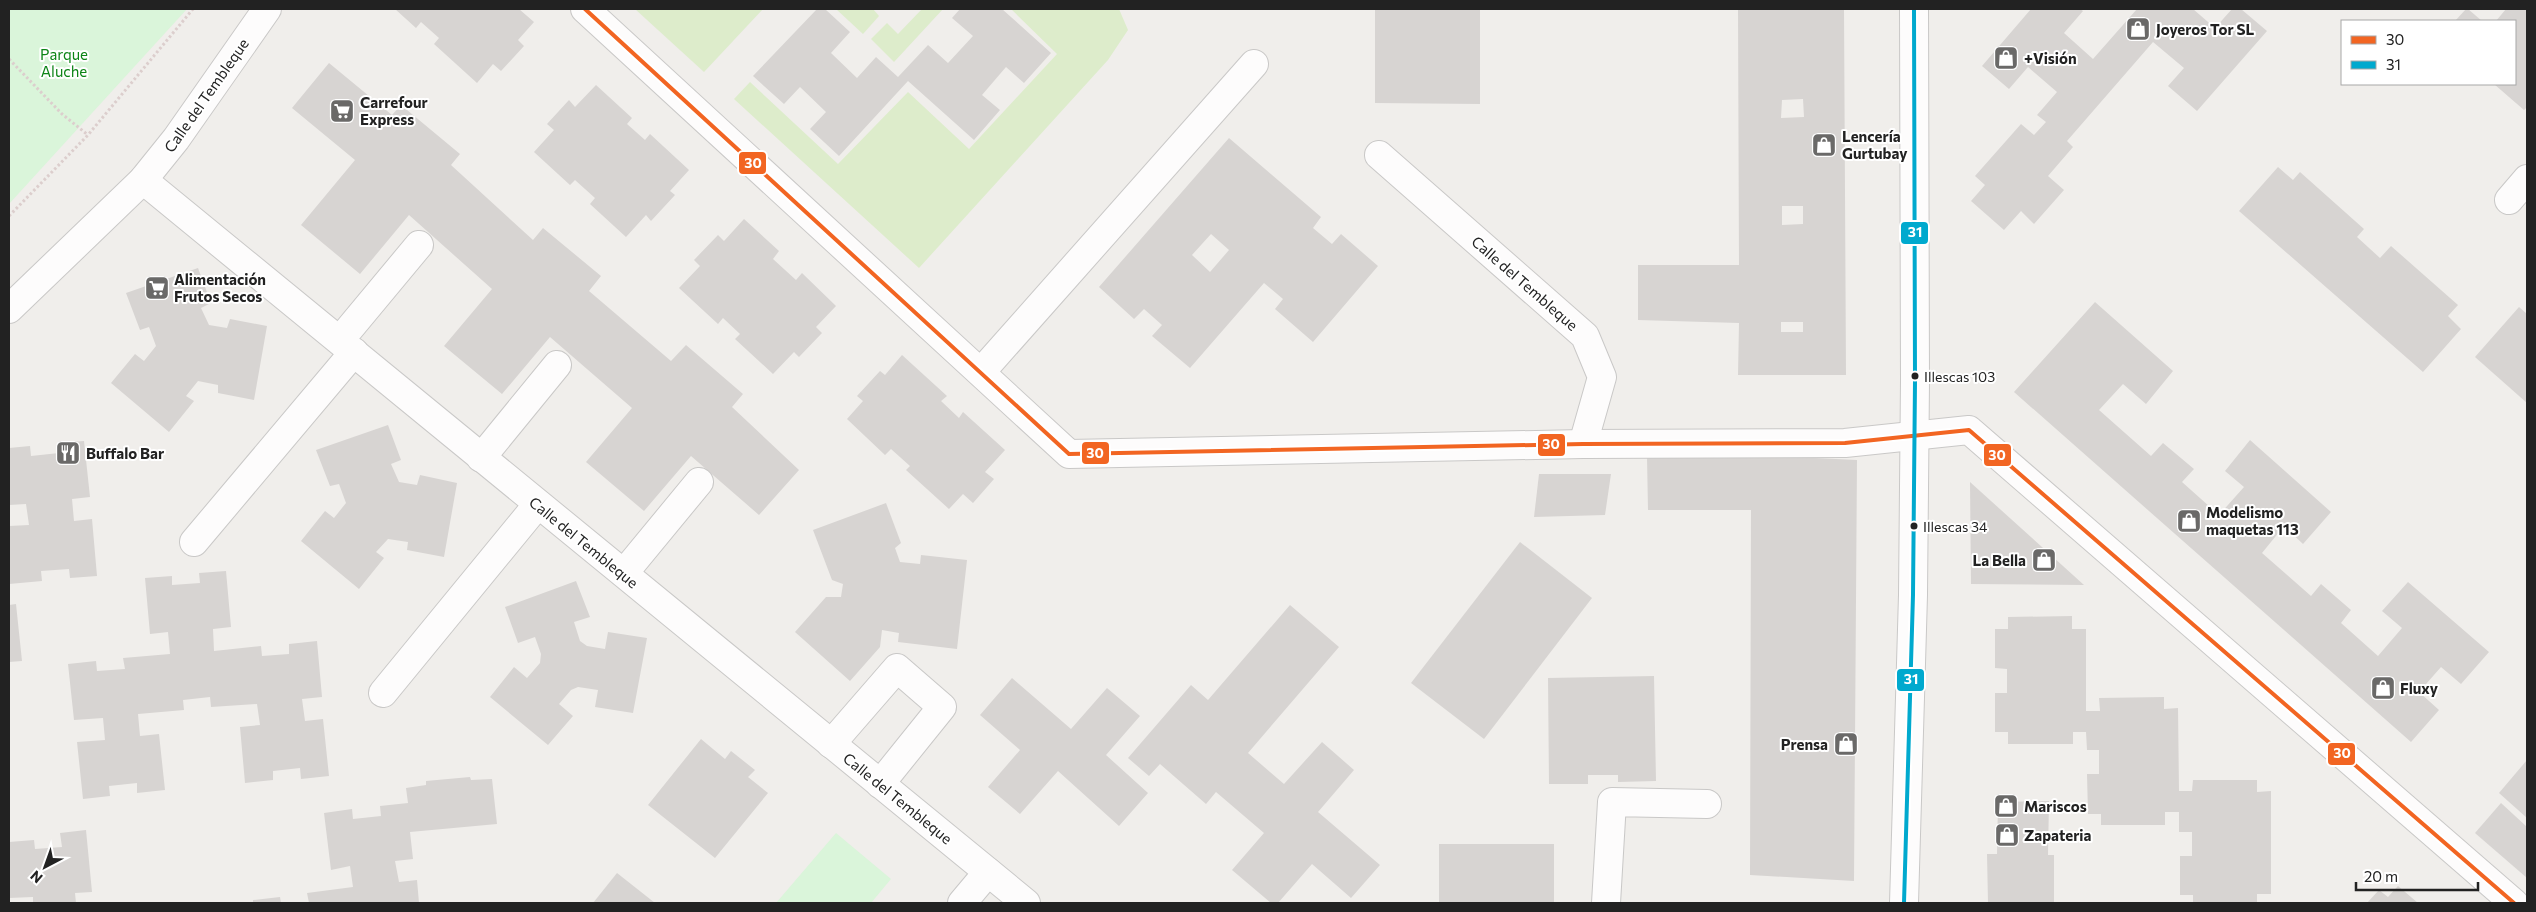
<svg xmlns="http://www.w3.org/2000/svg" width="2536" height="912" font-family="Commissioner,sans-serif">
  <rect width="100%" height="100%" fill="#f0eeeb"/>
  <!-- grass -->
  <g fill="#ddeccb">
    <path d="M635,9H763L704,72Z"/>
    <path d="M836,9H873L879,16L863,34Z"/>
    <path d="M922,9H943L894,62L871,39L887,23L898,34Z"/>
    <path d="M1011,9H1119L1128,30L1108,60L919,268L734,99L750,82L838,164L908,92L969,149L1057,54Z"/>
  </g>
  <!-- park -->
  <g fill="#daf5da">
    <path d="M9,9H187L9,204Z"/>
    <path d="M836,833L891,879L871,903H776Z"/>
  </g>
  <!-- building -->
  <g fill="#d7d4d2" fill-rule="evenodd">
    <path d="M395,9H519L534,22L518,40L524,46L501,71L493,64L477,83L434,44L439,38L421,22L416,28Z"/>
    <path d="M817,9H825L850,32L831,53L857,78L876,57L898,77L928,45L948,63L973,36L952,18L960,9H1002L1051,53L1024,83L1006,67L982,95L1000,110L974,140L908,81L839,156L810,129L826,112L800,87L784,104L753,76Z"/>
    <path d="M1375,9H1480V104L1375,103Z"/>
    <path d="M1738,9H1844L1846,375H1738L1739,323L1638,320V265H1739ZM1803,99L1804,117L1781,118L1782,100ZM1782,206H1803V224L1782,225ZM1781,322H1803V332H1781Z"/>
    <path d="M2031,9H2080L2083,11L2064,33L2093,59L2137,9H2193L2215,28L2232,9H2241L2267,31L2197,111L2168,86L2184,68L2153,42L2067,141L2073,147L2048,176L2064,190L2034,224L2021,211L2004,230L1971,201L1985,185L1975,176L2021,124L2034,135L2046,122L2037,115L2057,92L2028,67L2009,89L1982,66Z"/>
    <path d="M2466,9H2468L2482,21H2455Z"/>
    <path d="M2506,9H2527V107L2524,110L2494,84H2515V21H2496Z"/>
    <path d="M329,63L392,115L401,105L460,154L451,165L533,240L543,228L601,276L589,291L671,361L686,345L743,394L732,407L799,470L759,515L691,456L644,511L586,462L632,408L550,337L502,394L444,346L492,289L409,215L360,274L301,225L355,160L292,108Z"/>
    <path d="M596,85L632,118L627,124L645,140L650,134L689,170L670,191L675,195L651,221L646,215L626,237L590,204L595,198L575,180L570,185L534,152L554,130L547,124L569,100L575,107Z"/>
    <path d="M1229,138L1321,217L1313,228L1332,244L1341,234L1378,266L1313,342L1275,309L1283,299L1264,283L1190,368L1152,336L1162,325L1144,309L1134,319L1099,287ZM1211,234L1229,250L1210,272L1192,255Z"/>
    <path d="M2278,167L2293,180L2300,172L2364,229L2357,237L2380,258L2391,246L2458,305L2448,316L2461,329L2423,372L2239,211Z"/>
    <path d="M744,219L779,251L773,259L796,280L802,273L836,306L816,327L822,333L799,357L794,352L773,374L735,339L740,334L723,318L718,324L679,288L700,266L694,260L718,235L724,241Z"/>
    <path d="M198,268L211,303L201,308L209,325L227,328L230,319L267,326L254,400L218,393V385L198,381L186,396L194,401L169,432L111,383L135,354L144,361L156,346L149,327L140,330L126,293Z"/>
    <path d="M2095,302L2173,371L2146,404L2123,384L2099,410L2151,456L2163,443L2194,469L2182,482L2219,515L2244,487L2225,471L2250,440L2331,512L2303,544L2284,526L2262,553L2311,596L2321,584L2351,610L2341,623L2378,656L2402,628L2382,611L2408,582L2489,652L2461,684L2441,667L2419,692L2439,710L2411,742L2014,392Z"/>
    <path d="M2519,307L2527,314V403L2475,357Z"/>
    <path d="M902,355L947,396L941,401L959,418L963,412L1005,450L985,472L994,479L973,503L963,494L949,509L906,470L910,466L891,449L885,455L847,419L863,401L857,396L880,371L885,375Z"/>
    <path d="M388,425L401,460L391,464L399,482L417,485L420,475L457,483L444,557L407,550L408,542L388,539L376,552L384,558L359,589L301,541L325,511L334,518L346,503L339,484L330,486L316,450Z"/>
    <path d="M84,441L90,497L72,499L74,521L92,519L97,576L70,578L69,569L41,571L42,581L9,584V526L29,525L26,504L9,505V448L30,446L31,456L59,453L58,443Z"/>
    <path d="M1751,455L1857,460L1854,881L1750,875L1751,510H1648L1647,457Z"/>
    <path d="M1539,474H1611L1605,515L1534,517Z"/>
    <path d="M1970,482L2084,585L1971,584Z"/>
    <path d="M886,503L901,543L895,548L900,562L920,564L921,555L967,560L957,649L898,642L899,633L882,630L880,647L850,681L795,632L826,597H841L843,584L832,580L813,530Z"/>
    <path d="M1520,542L1592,598L1484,739L1411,683Z"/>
    <path d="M226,571L231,627L213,629L214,651L261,646L262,656L289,654V644L317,641L322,697L302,699L305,721L323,719L329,776L301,779L300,768L273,771V780L245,783L240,727L260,725L257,704L211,707L210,697L183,700L184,710L138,714L140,736L159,734L165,790L137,793V783L109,786L110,796L83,799L77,742L105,740L103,718L74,720L68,664L96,661L97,671L125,669L123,658L170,654L168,632L150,634L145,578L172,576V585L200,583L199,573Z"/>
    <path d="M576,581L590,617L574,622L580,641L587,646L605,649L608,632L647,638L633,713L595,707L598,690L578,687L571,690L559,704L573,716L548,745L490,697L514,667L527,678L540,663L541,654L535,637L518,643L505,607Z"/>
    <path d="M16,604L22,661L9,662V605Z"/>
    <path d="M1290,605L1339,647L1248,753L1284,784L1322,742L1354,770L1318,812L1380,865L1351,898L1312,864L1278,903H1271L1232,870L1264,833L1216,792L1206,804L1160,764L1149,776L1128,758L1191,685L1208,700Z"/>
    <path d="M2072,616V629H2086V711H2100L2099,698L2164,697V709L2178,708L2179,791H2192L2193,780H2257V792L2271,791V894H2257V903H2193V895H2180V856H2192V832H2179V812H2165V825H2101V814H2088L2087,774H2099V750H2087L2086,732H2073V744H2008V732H1995V693H2007V669L1995,668V629H2008V617Z"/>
    <path d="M1654,676L1656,781L1618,782V775H1588V784H1549L1548,678Z"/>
    <path d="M1012,678L1071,729L1107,688L1140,716L1106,755L1148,793L1119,826L1058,771L1020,814L988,787L1020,750L980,715Z"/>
    <path d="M701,739L725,759L731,751L755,770L748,777L768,793L715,858L648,805Z"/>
    <path d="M2527,760V818L2499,793Z"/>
    <path d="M470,777L471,780L492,779L497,824L410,832L413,859L395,861L399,882L417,880L419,903H309L307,893L353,887L350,866L331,870L324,813L352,809L353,819L381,816L380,806L408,803L406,788L426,785V781Z"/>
    <path d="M2049,801L2048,855H2054V903H1988L1987,854H1997L1998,802Z"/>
    <path d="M2501,803L2527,827V878L2475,833Z"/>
    <path d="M86,830L92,892L75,893L76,903H33V897L9,898V842L34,840L35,849L62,847L60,833Z"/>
    <rect x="1439" y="844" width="115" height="59"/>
    <path d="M617,873L655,903H593Z"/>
    <path d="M2398,886L2418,903H2367L2379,890L2388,897Z"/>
    <path d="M280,897L281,903H253V900Z"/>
  </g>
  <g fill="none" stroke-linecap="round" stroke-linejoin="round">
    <defs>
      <g id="minor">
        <path d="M585,9L1069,454L1583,444L1845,443L1969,430L2514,903"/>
        <path d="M1379,155L1585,336L1602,377L1583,444"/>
        <path d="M143,180L1026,903"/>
        <path d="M2509,200L2527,179"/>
        <path d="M9,309L143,180L176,139L267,9"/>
        <path d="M340,340L419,245"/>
        <path d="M981,372L1254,64"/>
        <path d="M481,458L557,365"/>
        <path d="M194,542L354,352"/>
        <path d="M624,573L699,482"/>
        <path d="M383,693L538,504"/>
        <path d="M831,744L897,668L942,707L880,784"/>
        <path d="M962,903L988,872"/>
        <path d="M1606,903L1612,802L1707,804"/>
        <path d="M1904,903L1913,595L1915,381L1914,9"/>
      </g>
    </defs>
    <!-- minor casing -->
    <use href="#minor" stroke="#c9c8c7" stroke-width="30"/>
    <!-- path -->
    <g stroke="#dccecd" stroke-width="3" stroke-dasharray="2.5 2.5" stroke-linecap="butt">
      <path d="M9,59L62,114L88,135"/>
      <path d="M9,216L88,135L193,9"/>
    </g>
    <!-- minor -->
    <use href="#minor" stroke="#fdfcfc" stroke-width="28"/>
    <defs>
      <path id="bus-1" d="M585,9L1069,454L1583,444L1845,443L1969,430L2514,903"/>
      <path id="bus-2" d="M1904,903L1913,595L1915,381L1914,9"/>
    </defs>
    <!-- bus-1 casing -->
    <use href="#bus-1" stroke="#fff" stroke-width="8"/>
    <!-- bus-2 casing -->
    <use href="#bus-2" stroke="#fff" stroke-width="8"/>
    <!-- bus-1 -->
    <use href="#bus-1" stroke="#f26522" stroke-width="4"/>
    <!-- bus-2 -->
    <use href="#bus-2" stroke="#00a9ce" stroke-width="4"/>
  </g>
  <!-- icons -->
  <defs>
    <symbol id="shop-square" viewBox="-11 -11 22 22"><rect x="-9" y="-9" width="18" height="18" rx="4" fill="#6a6968" stroke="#fff"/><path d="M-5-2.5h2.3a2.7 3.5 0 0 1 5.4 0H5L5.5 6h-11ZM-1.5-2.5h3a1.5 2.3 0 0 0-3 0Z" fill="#fff"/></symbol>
    <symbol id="supermarket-square" viewBox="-11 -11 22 22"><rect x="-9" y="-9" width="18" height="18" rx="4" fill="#6a6968" stroke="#fff"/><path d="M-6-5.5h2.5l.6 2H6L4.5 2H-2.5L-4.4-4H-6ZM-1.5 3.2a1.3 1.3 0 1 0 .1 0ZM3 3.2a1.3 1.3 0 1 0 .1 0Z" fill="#fff"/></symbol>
    <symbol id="restaurant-square" viewBox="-11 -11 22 22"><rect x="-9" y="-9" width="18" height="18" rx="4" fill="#6a6968" stroke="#fff"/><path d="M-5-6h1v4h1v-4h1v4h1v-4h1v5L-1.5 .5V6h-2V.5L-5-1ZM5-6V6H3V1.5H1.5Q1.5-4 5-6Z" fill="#fff"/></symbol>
  </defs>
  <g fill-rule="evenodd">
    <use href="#shop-square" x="2124" y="15" width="28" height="28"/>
    <use href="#shop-square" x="1992" y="44" width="28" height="28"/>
    <use href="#supermarket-square" x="328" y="97" width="28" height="28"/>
    <use href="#shop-square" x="1810" y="131" width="28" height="28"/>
    <use href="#supermarket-square" x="143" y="274" width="28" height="28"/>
    <use href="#restaurant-square" x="54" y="439" width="28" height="28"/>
    <use href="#shop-square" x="2175" y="507" width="28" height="28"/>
    <use href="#shop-square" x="2030" y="546" width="28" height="28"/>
    <use href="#shop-square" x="2369" y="674" width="28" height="28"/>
    <use href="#shop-square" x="1832" y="730" width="28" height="28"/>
    <use href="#shop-square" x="1992" y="792" width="28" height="28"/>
    <use href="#shop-square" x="1993" y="821" width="28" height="28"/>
  </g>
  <!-- markers -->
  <g fill="#222" stroke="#fff" stroke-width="2">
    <circle cx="1915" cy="376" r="4.5"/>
    <circle cx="1914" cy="526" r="4.5"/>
  </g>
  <g text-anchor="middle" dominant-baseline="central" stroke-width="4" stroke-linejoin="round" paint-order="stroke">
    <!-- bus labels -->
    <g font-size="14" fill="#222" stroke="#fff" text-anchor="start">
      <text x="1924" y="376">Illescas 103</text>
      <text x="1923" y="526">Illescas 34</text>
    </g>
    <!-- poi labels -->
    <g font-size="15" font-weight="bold" fill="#222" stroke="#fff" text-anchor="start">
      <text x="2156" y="29">Joyeros Tor SL</text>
      <text x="2024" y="58">+Visión</text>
      <text x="360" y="102">Carrefour<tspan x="360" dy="17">Express</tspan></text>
      <text x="1842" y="136">Lencería<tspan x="1842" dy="17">Gurtubay</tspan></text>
      <text x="174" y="279">Alimentación<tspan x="174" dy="17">Frutos Secos</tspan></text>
      <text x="86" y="453">Buffalo Bar</text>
      <text x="2206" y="512">Modelismo<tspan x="2206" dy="17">maquetas 113</tspan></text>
      <text x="2026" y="560" text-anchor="end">La Bella</text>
      <text x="2400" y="688">Fluxy</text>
      <text x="1828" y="744" text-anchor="end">Prensa</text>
      <text x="2024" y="806">Mariscos</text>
      <text x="2024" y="835">Zapateria</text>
    </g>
    <!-- park labels -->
    <g font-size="15" fill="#0c8416" stroke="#fff">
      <text x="64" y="54">Parque<tspan x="64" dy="17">Aluche</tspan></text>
    </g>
    <!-- street labels -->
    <g font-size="15" fill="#222" stroke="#fff">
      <text transform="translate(206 95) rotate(-55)">Calle del Tembleque</text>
      <text transform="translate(1525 283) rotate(41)">Calle del Tembleque</text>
      <text transform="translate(584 542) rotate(39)">Calle del Tembleque</text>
      <text transform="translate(898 798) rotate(39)">Calle del Tembleque</text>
    </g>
  </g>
  <g stroke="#fff" stroke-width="2">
    <rect x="738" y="151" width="29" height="24" rx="5" fill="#f26522"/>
    <rect x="1900" y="221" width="29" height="24" rx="5" fill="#00a9ce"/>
    <rect x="1537" y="433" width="29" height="24" rx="5" fill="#f26522"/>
    <rect x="1081" y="441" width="29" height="24" rx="5" fill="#f26522"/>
    <rect x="1983" y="443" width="29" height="24" rx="5" fill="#f26522"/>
    <rect x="1896" y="668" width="29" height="24" rx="5" fill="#00a9ce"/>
    <rect x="2327" y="742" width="29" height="24" rx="5" fill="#f26522"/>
  </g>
  <g font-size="14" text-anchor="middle" font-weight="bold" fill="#fff">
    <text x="753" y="168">30</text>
    <text x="1915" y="237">31</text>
    <text x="1551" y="449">30</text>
    <text x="1095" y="458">30</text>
    <text x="1997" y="460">30</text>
    <text x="1911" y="684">31</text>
    <text x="2342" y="758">30</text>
  </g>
  <!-- border -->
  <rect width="2536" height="912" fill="none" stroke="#222222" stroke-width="20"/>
  <!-- legend -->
  <rect x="2341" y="20" width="175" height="65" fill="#ffffff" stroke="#a7a7a7"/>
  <rect x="2351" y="36" width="25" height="8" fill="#f26522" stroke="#a7a7a7"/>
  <text x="2386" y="45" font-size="15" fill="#222222">30</text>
  <rect x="2351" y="61" width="25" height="8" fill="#00a9ce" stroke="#a7a7a7"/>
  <text x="2386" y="70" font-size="15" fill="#222222">31</text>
  <!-- north arrow -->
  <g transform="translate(45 867) rotate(221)" stroke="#ffffff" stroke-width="4" paint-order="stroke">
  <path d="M0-4L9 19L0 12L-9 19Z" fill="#222222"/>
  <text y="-8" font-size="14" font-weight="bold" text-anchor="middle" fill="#222222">N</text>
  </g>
  <!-- scale -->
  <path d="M2356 882v8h122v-8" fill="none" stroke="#222222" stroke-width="2.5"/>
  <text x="2364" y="882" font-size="15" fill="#222222" stroke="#ffffff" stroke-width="4" paint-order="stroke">20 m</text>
</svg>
